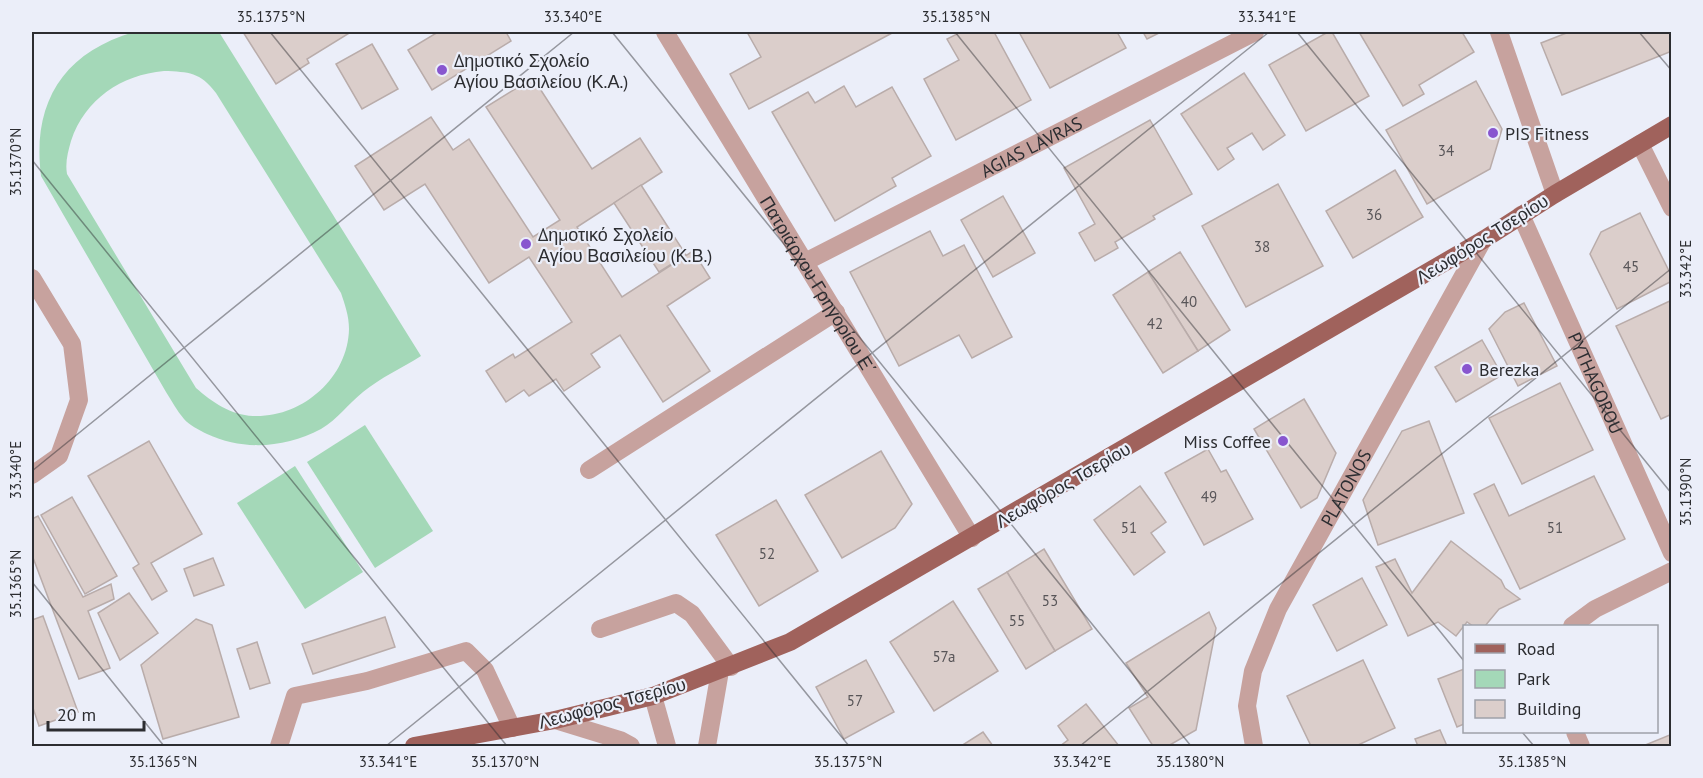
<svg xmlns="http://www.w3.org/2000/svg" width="1703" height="778" font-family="'PT Sans',sans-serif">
  <rect width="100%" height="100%" fill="#ebeef9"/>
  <!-- green -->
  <g fill="#a4d8b8" fill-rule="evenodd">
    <path d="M134,32H219L421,356C402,368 380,378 363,392C348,404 338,419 321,429C285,448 244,451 207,434C199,430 189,425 184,419C177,411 172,401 166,392L41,176C32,104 62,53 134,32ZM164,71C189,72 200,72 216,93L341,293C345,305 349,316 349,329C348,378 302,418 253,416C231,415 212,402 196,388L67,174C65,162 68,152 71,141C85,99 121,75 164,71Z"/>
    <path d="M365,425L433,531L375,568L307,462Z"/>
    <path d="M295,466L363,572L305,609L237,503Z"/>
  </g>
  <!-- building -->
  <g fill="#dbcecb" stroke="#b9acaa" stroke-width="1.5">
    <path d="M243,32H351L307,59L309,63L276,84Z"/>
    <path d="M438,32H506L511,41L432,90L408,50Z"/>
    <path d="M747,32H894L749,109L730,74L761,57Z"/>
    <path d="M961,32H994L1031,100L956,140L924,79L959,60L947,39Z"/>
    <path d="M1019,32H1117L1126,48L1050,88Z"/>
    <path d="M1143,32H1161L1147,39Z"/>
    <path d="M1328,32H1332L1369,96L1306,131L1269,65Z"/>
    <path d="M1359,32H1462L1474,52L1419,85L1424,94L1403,106Z"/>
    <path d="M1569,32H1672V51L1562,95L1541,43Z"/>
    <path d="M372,44L398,89L362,109L336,64Z"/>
    <path d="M1244,73L1285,135L1263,150L1252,133L1227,148L1234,159L1218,170L1181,114Z"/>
    <path d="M533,78L592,169L640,138L662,172L577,227L622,297L693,251L710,278L667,306L710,371L663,402L620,335L591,354L600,367L564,391L556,379L529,396L524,390L506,402L486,371L513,354L515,358L572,322L529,257L489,283L425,184L384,210L355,166L431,117L453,150L469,139L533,237L560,220L486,107Z"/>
    <path d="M1476,81L1502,129L1490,169L1427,204L1386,130Z"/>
    <path d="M844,86L856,107L892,87L931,156L892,178L896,186L835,221L772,112L808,92L815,103Z"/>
    <path d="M1150,120L1192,194L1153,216L1155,219L1115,242L1118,248L1095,261L1079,233L1095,224L1064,168Z"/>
    <path d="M1395,170L1423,217L1353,258L1326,211Z"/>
    <path d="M1278,184L1323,266L1246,307L1202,226Z"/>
    <path d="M641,185L686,255L659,272L614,203Z"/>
    <path d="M1003,196L1035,253L993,277L961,220Z"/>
    <path d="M1640,213L1672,277V281L1617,309L1590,254L1601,232Z"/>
    <path d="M930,231L943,256L964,245L1012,337L972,358L959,335L899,366L850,272Z"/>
    <path d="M1180,252L1230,330L1198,351L1148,272Z"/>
    <path d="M1148,272L1198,351L1163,373L1113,295Z"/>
    <path d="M1672,300V414L1661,419L1616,326Z"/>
    <path d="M1524,303L1557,366L1518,386L1489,329L1505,312Z"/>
    <path d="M1482,340L1502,375L1456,402L1435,367Z"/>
    <path d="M1560,383L1593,450L1522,484L1489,418Z"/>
    <path d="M1304,399L1336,453L1317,498L1301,508L1254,429Z"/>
    <path d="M1429,421L1464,513L1378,545L1363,500L1402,431Z"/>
    <path d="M149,441L202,534L151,563L167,591L152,600L133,568L139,564L88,476Z"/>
    <path d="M1208,449L1221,472L1226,470L1253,519L1204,545L1165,473Z"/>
    <path d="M881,451L912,504L895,528L842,558L805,495Z"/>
    <path d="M1594,476L1625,539L1520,589L1474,494L1494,484L1509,516Z"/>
    <path d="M1140,486L1166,522L1151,533L1165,552L1134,575L1094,520Z"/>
    <path d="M72,497L117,576L85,594L41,515Z"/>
    <path d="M776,500L818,571L759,606L716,535Z"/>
    <path d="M38,516L83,597L111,584L114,599L88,611L110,668L79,679L32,555V519Z"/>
    <path d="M1451,541L1501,580L1505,588L1520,599L1499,609L1485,626H1473L1467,622L1456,636L1438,622L1408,636L1376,567L1395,559L1412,593Z"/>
    <path d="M1044,549L1092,629L1055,651L1007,572Z"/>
    <path d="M213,558L224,585L194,596L184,569Z"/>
    <path d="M1007,572L1055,651L1026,669L978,589Z"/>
    <path d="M1362,578L1387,625L1337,651L1313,605Z"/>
    <path d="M129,593L158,633L120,660L98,613Z"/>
    <path d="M953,601L998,671L934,711L890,642Z"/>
    <path d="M1209,612L1216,628L1196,730L1168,746H1153L1129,708L1148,697L1126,663Z"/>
    <path d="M43,616L78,712L39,726L32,705V620Z"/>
    <path d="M385,617L395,647L313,674L302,644Z"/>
    <path d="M196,619L212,625L239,717L163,739L141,665Z"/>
    <path d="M257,642L270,683L250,689L237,649Z"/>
    <path d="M866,660L894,712L844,739L816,687Z"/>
    <path d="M1363,660L1395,728L1356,746H1311L1287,696Z"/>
    <path d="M1464,669V724L1457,727L1438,679Z"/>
    <path d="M1086,704L1119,746H1060L1068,740L1058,726Z"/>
    <path d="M1440,730L1447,746H1418L1415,739Z"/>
    <path d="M983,732L993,746H961Z"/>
    <path d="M1672,734V746H1643Z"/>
  </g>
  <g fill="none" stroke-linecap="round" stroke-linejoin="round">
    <!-- minor -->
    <g stroke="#c7a29e" stroke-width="18">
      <path id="s1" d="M665,32L972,538"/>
      <path d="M1499,32L1555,194"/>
      <path d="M1640,144L1672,208"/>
      <path id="s2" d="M1521,215L1672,553"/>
      <path id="s3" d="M805,262L1255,32"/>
      <path d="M32,278L72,344L79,400L59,456L32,475"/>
      <path d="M589,470L836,312"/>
      <path d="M1572,626L1595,609L1672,571"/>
      <path d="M600,629L676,603L692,614L731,667"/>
      <path d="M653,696L667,746"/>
      <path d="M555,720L620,740L631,746"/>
      <path d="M1575,732L1581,746"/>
      <path d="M279,746L295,696L367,681L466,651L485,670L512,728"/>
      <path d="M707,746L720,671"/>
      <path id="s4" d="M1254,746L1247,706L1253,671L1278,609L1483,240"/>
    </g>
    <!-- major -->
    <path stroke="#a0625c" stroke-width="18" d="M414,746L555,720L653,696L790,642L1483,240L1555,194L1672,125"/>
  </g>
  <!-- ticks -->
  <path fill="none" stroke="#2c2d31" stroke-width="1.5" stroke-opacity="0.45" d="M270,32L849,746M612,32L1191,746M955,32L1464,661M1297,32L1672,494M1639,32L1672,71M32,160L507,746M32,471L574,32M32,582L164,746M1522,732L1534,746M386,746L1269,32M1080,746L1672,268"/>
  <!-- markers -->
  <g fill="#8856cf" stroke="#ebeef9" stroke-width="2">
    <circle cx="442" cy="70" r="6"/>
    <circle cx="1493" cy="133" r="6"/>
    <circle cx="526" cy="244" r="6"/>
    <circle cx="1467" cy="369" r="6"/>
    <circle cx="1283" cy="441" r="6"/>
  </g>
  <g text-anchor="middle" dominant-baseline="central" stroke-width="4.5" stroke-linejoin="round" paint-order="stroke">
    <!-- number labels -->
    <g font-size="15" fill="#585558">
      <text x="1446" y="150">34</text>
      <text x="1374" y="214">36</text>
      <text x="1262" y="246">38</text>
      <text x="1631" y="266">45</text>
      <text x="1189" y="301">40</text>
      <text x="1155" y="323">42</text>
      <text x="1209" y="496">49</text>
      <text x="1129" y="527">51</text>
      <text x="1555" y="527">51</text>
      <text x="767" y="553">52</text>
      <text x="1050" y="600">53</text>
      <text x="1017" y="620">55</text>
      <text x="944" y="656">57a</text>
      <text x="855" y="700">57</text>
    </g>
    <!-- poi labels -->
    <g font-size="18" fill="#2c2d31" stroke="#ebeef9" text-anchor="start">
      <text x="454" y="60">Δημοτικό Σχολείο<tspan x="454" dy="21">Αγίου Βασιλείου (Κ.Α.)</tspan></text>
      <text x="1505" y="133">PIS Fitness</text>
      <text x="538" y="234">Δημοτικό Σχολείο<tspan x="538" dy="21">Αγίου Βασιλείου (Κ.Β.)</tspan></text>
      <text x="1479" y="369">Berezka</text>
      <text x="1271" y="441" text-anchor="end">Miss Coffee</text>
    </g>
    <!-- street labels -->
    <g font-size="18" fill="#2c2d31" stroke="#ebeef9">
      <text stroke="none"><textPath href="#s3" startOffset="254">AGIAS LAVRAS</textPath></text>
      <text transform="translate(1482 239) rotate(-32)">Λεωφόρος Τσερίου</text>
      <text stroke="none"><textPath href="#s1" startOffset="296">Πατριάρχου Γρηγορίου Ε΄</textPath></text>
      <text stroke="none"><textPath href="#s2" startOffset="184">PYTHAGOROU</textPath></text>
      <text transform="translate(1063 485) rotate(-30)">Λεωφόρος Τσερίου</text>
      <text stroke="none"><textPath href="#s4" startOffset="282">PLATONOS</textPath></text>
      <text transform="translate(612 703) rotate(-15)">Λεωφόρος Τσερίου</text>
    </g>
  </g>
  <!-- border -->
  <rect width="1703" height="778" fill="none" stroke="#ebeef9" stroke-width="66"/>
  <!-- legend -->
  <rect x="1463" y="625" width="195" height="108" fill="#ebeef9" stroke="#9fa1a9" stroke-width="1.5"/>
  <rect x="1475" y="644" width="30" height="9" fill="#a0625c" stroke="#9fa1a9" stroke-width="1.5"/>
  <text x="1517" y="655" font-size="18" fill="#2c2d31">Road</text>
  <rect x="1475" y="670" width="30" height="18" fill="#a4d8b8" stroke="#9fa1a9" stroke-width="1.5"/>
  <text x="1517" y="685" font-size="18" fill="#2c2d31">Park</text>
  <rect x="1475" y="700" width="30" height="18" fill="#dbcecb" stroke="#9fa1a9" stroke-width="1.5"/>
  <text x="1517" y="715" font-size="18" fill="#2c2d31">Building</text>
  <!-- scale -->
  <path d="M48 721v9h96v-9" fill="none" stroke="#2c2d31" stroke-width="3"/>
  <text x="57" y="721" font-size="18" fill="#2c2d31" stroke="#ebeef9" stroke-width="4.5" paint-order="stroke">20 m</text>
  <rect x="33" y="33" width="1637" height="712" fill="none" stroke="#2c2d31" stroke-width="2"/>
  <g font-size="15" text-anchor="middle" fill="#2c2d31">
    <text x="271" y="22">35.1375°N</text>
    <text x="573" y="22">33.340°E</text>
    <text x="956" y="22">35.1385°N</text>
    <text x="1267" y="22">33.341°E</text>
    <text transform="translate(16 162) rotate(-90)" y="5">35.1370°N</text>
    <text transform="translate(1686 269) rotate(-90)" y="5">33.342°E</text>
    <text transform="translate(16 470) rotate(-90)" y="5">33.340°E</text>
    <text transform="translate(1686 492) rotate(-90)" y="5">35.1390°N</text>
    <text transform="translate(16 584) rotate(-90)" y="5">35.1365°N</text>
    <text x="163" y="767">35.1365°N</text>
    <text x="388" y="767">33.341°E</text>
    <text x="505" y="767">35.1370°N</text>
    <text x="848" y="767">35.1375°N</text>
    <text x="1082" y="767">33.342°E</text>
    <text x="1190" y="767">35.1380°N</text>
    <text x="1532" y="767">35.1385°N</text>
  </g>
</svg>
